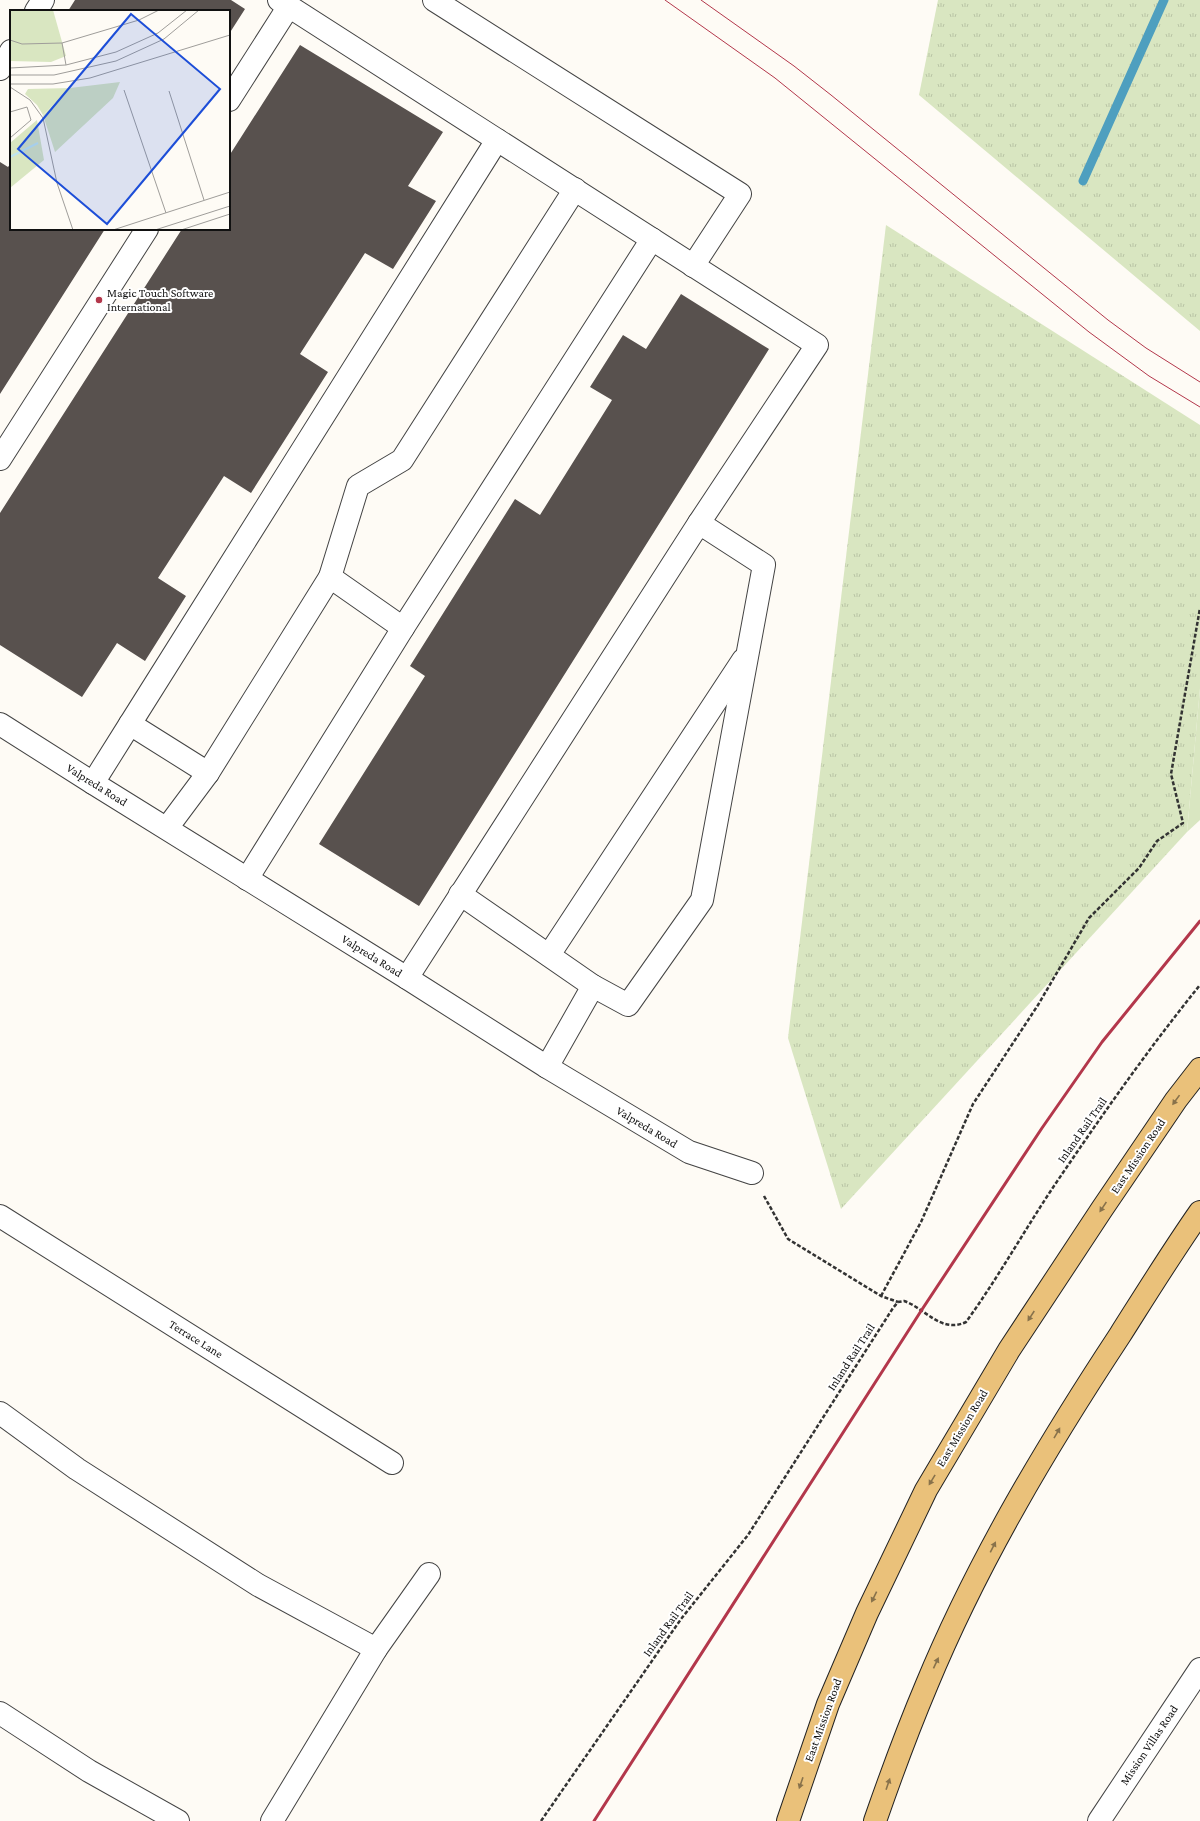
<svg xmlns="http://www.w3.org/2000/svg" width="1200" height="1821" font-family="'Crimson Pro',serif">
  <defs>
    <pattern id="grass-tufts" width="24" height="20" patternUnits="userSpaceOnUse"><rect width="24" height="20" fill="#d9e6c1"/><path d="M3 7l-1-3M5 7V3M7 7l1-3M15 17l-1-3M17 17v-4M19 17l1-3" fill="none" stroke="#b9c4a5"/></pattern>
  </defs>
  <rect width="100%" height="100%" fill="#fefbf5"/>
  <!-- grass -->
  <g fill="url(#grass-tufts)">
    <path d="M938,0H1200V331L919,95Z"/>
    <path d="M886,225L1200,425V688L1187,832L841,1209L788,1038Z"/>
  </g>
  <!-- park -->
  <path fill="#d9e6c1" d="M1200,688V820L1187,832Z"/>
  <g fill="none" stroke-linecap="round" stroke-linejoin="round">
    <!-- stream -->
    <path stroke="#4e9fbf" stroke-width="9" d="M1083,181L1164,0"/>
  </g>
  <!-- building -->
  <g fill="#58514e">
    <path d="M75,0H231L245,9L229,34V11H68Z"/>
    <path d="M300,45L443,132L408,186L436,201L393,269L365,253L300,354L328,372L251,493L224,476L158,578L186,596L145,661L117,643L82,697L0,645V513L182,229H229V156Z"/>
    <path d="M0,162L8,167L11,163V229H105L0,394Z"/>
    <path d="M681,294L769,349L419,906L319,844L425,676L410,666L515,499L540,515L612,400L590,387L623,335L646,349Z"/>
  </g>
  <g fill="none" stroke-linecap="round" stroke-linejoin="round">
    <defs>
      <g id="minor">
        <path d="M279,0L817,345L699,523"/>
        <path d="M434,0L740,194L693,266"/>
        <path d="M36,11L43,0"/>
        <path d="M0,69L11,51"/>
        <path d="M229,100L289,6"/>
        <path d="M0,459L147,229"/>
        <path d="M330,577L358,486L402,460L575,189"/>
        <path d="M0,724L93,783L407,978L547,1067L689,1152L752,1173"/>
        <path d="M130,724L497,140"/>
        <path d="M93,783L130,724L208,773"/>
        <path d="M167,828L208,773L330,577L403,628"/>
        <path d="M247,879L403,628L652,239"/>
        <path d="M460,894L593,986"/>
        <path d="M549,955L743,660"/>
        <path d="M407,978L699,523L764,565L702,900L628,1005L593,986L547,1067"/>
        <path d="M0,1216L392,1463"/>
        <path d="M0,1413L77,1469L258,1585L376,1649"/>
        <path d="M0,1713L89,1771L178,1821"/>
        <path d="M272,1821L376,1649L429,1574"/>
        <path d="M1099,1821L1200,1669"/>
      </g>
      <g id="major">
        <path d="M788,1821L828,1704L867,1613L926,1490L1009,1350L1102,1209L1176,1100L1200,1069"/>
        <path d="M875,1821C891,1775 908,1729 927,1684C978,1561 1047,1446 1120,1335C1146,1294 1172,1252 1200,1212"/>
      </g>
    </defs>
    <!-- minor casing -->
    <use href="#minor" stroke="#444" stroke-width="24"/>
    <!-- major casing -->
    <use href="#major" stroke="#222" stroke-width="24"/>
    <!-- path -->
    <g stroke="#333" stroke-width="2.5" stroke-dasharray="4 2" stroke-linecap="butt">
      <path d="M764,1196L788,1239L881,1296L898,1302"/>
      <path d="M881,1296L921,1222L973,1104L1038,1005L1089,918L1139,868L1157,841L1183,823L1171,774L1200,608"/>
      <path d="M541,1821L681,1619L748,1535L893,1308L898,1302L904,1301C925,1308 941,1334 966,1322C998,1278 1025,1229 1056,1183C1102,1115 1149,1048 1200,985"/>
    </g>
    <!-- minor -->
    <use href="#minor" stroke="#fff" stroke-width="22"/>
    <!-- major -->
    <use href="#major" stroke="#eac17a" stroke-width="22"/>
    <!-- tram -->
    <g stroke="#b3374b" stroke-width="1">
      <path d="M665,0L775,78L1089,332L1149,376L1200,407"/>
      <path d="M701,0L794,66L831,95L1108,320L1146,348L1200,382"/>
    </g>
    <!-- rail -->
    <path stroke="#b3374b" stroke-width="3" d="M594,1821L921,1311L1042,1128L1102,1042L1200,921"/>
  </g>
  <!-- one-way arrows -->
  <defs><path id="oneway-solid" d="M-6-.8H1V-3.2L6.5 0L1 3.2V.8H-6Z"/></defs>
  <g fill="#88724b">
    <use href="#oneway-solid" transform="translate(1176 1100) rotate(126)"/>
    <use href="#oneway-solid" transform="translate(1103 1207) rotate(124)"/>
    <use href="#oneway-solid" transform="translate(1031 1316) rotate(123)"/>
    <use href="#oneway-solid" transform="translate(1057 1433) rotate(-60)"/>
    <use href="#oneway-solid" transform="translate(932 1480) rotate(121)"/>
    <use href="#oneway-solid" transform="translate(993 1547) rotate(-63)"/>
    <use href="#oneway-solid" transform="translate(874 1597) rotate(116)"/>
    <use href="#oneway-solid" transform="translate(936 1663) rotate(-65)"/>
    <use href="#oneway-solid" transform="translate(801 1783) rotate(109)"/>
    <use href="#oneway-solid" transform="translate(888 1784) rotate(-71)"/>
  </g>
  <!-- markers -->
  <circle fill="#b3374b" stroke="#fff" stroke-width="1.5" cx="99" cy="300" r="4"/>
  <g text-anchor="middle" dominant-baseline="central" stroke-width="4" stroke-linejoin="round" paint-order="stroke">
    <!-- poi labels -->
    <g font-size="12" fill="#111" stroke="#fff" text-anchor="start">
      <text x="107" y="293">Magic Touch Software<tspan x="107" dy="14">International</tspan></text>
    </g>
    <!-- street labels -->
    <g font-size="12" fill="#111" stroke="#fff">
      <text transform="translate(97 785) rotate(32)">Valpreda Road</text>
      <text transform="translate(372 956) rotate(32)">Valpreda Road</text>
      <text transform="translate(647 1127) rotate(31)">Valpreda Road</text>
      <text transform="translate(1082 1130) rotate(-55)">Inland Rail Trail</text>
      <text transform="translate(1138 1156) rotate(-56)">East Mission Road</text>
      <text transform="translate(196 1339) rotate(32)">Terrace Lane</text>
      <text transform="translate(851 1357) rotate(-57)">Inland Rail Trail</text>
      <text transform="translate(962 1428) rotate(-59)">East Mission Road</text>
      <text transform="translate(668 1624) rotate(-54)">Inland Rail Trail</text>
      <text transform="translate(823 1720) rotate(-70)">East Mission Road</text>
      <text transform="translate(1149 1745) rotate(-56)">Mission Villas Road</text>
    </g>
  </g>
  <!-- overview -->
  <g transform="translate(10 10)">
    <rect width="220" height="220" fill="#fefbf5"/>
    <path d="M0,0H43L56,46L41,52L0,51ZM110,72L103,88L45,142L33,105L60,78ZM27,110L34,150L0,178V133Z" fill="#d9e6c1"/>
    <path d="M60,78L33,105L27,95L15,84L18,79Z" fill="#d9e6c1"/>
    <path fill="none" stroke="#bfe4f0" stroke-width="2" d="M0,147L28,133"/>
    <path fill="none" stroke="#9f9d9a" stroke-width="1" d="M0,30L12,34L52,33M56,55L52,33L129,10L149,0M0,58L56,55L106,42L148,23L177,0M0,65H44L106,51L154,29L189,0M0,74H43L80,68L220,25M0,77L20,90L33,108L47,173L63,220M114,80L156,203M159,81L194,190M0,102L17,97L21,110L0,128M103,220L220,182M145,220L220,196M171,220L220,204"/>
    <path fill="#1d4ed8" fill-opacity="0.15" stroke="#1d4ed8" stroke-width="2" d="M121,4L210,79L97,214L8,139Z"/>
    <rect width="220" height="220" fill="none" stroke="#111" stroke-width="2"/>
  </g>
</svg>
